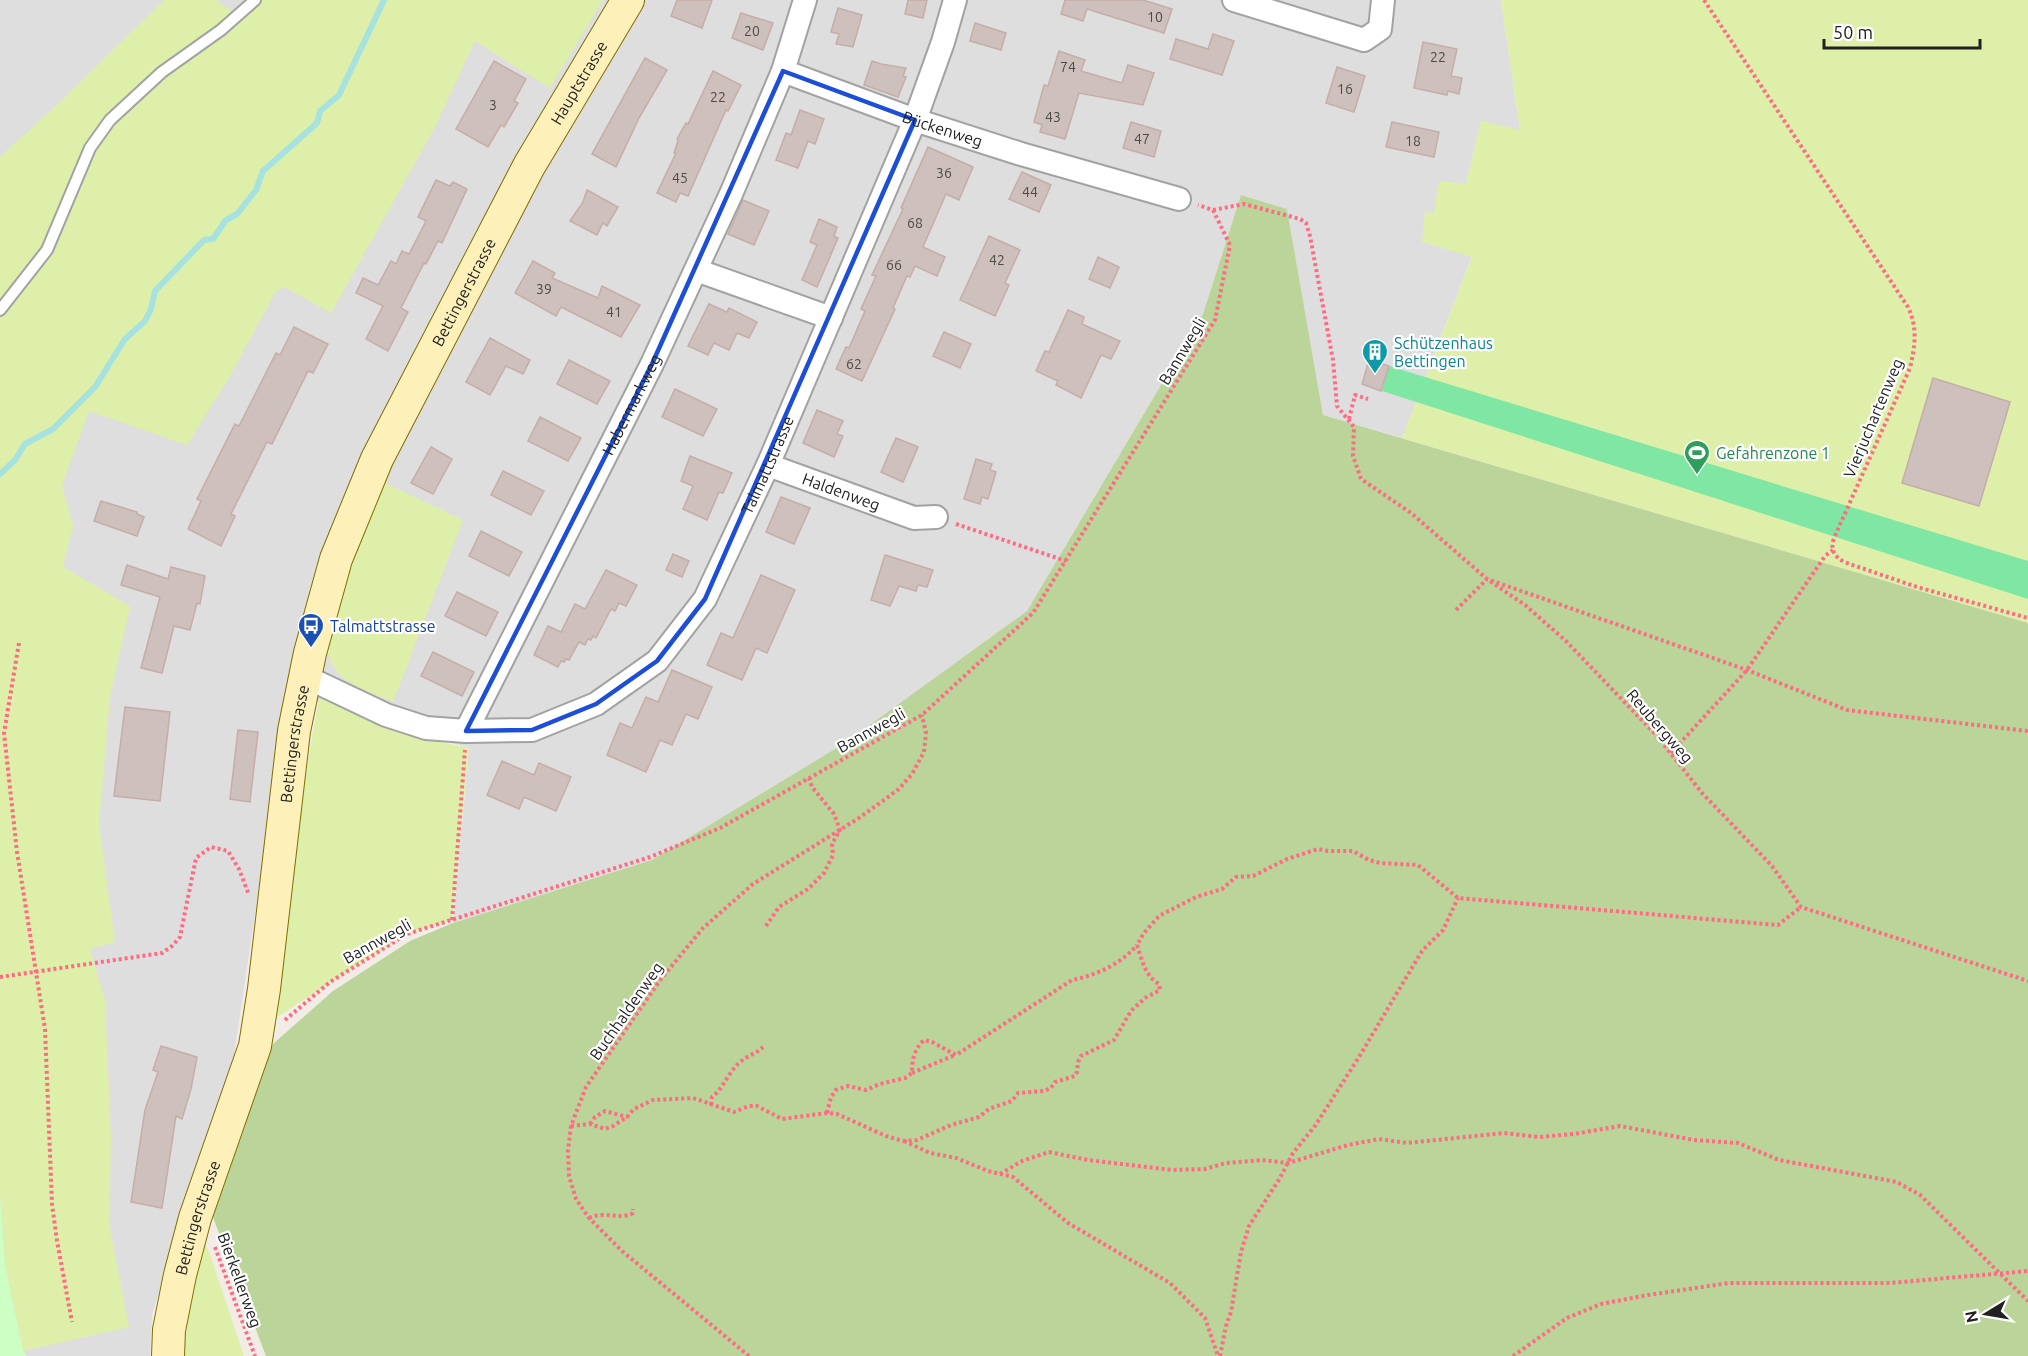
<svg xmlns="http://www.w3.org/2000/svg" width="2028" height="1356" font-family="Ubuntu,sans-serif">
  <rect width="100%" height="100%" fill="#f2ece7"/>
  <!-- residential -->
  <path fill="#dfdede" d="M0,0H1501L1520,131L1481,122L1466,184L1434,214L1426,213L1472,256L1402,438L1323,415L1287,209L1241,195L1203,314L1027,611L846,743L652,860L453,923L469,748L288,693L234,1055L152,1315L150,1356H0Z"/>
  <!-- grass -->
  <g fill="#deefaa">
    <path d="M164,0H216L242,18L252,12L262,0H603L550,88L475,41L435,127L331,313L285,287L276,291L230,376L187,445L89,411L62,485L73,526L63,567L130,606L110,697L99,824L115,942L90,949L105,1000L111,1139L109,1224L129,1327L23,1351L5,1264L0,1197V157L62,100Z"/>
    <path d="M1501,0H2028V623L1402,438L1472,257L1422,242L1425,212L1434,213L1439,181L1466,184L1481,121L1520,130Z"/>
    <path d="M383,482L463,520L393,702C368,691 334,683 328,653L321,650L349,566Z"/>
    <path d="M319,699L336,702L354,714L395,732L469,748L452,920L407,934L277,1017L296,783H304Z"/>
    <path d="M201,1237L210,1254L244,1356H183L189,1298Z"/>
  </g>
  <!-- forest -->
  <path fill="#bad499" d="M1241,195L1287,209L1323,415L2028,623V1356H266L211,1212L273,1044L333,991L410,941L453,923L652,860L845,743L1027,611L1203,314Z"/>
  <!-- park -->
  <path fill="#cdfec3" d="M0,1196L5,1264L23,1351L27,1356H0Z"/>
  <!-- pitch -->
  <path fill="#80e6a4" d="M1389,366L2028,561V599L1382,391Z"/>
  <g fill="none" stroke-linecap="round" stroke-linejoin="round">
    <!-- stream -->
    <path stroke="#a5e2e0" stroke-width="6" d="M0,474L15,460L25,444L53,429L95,387L125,339L145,321L151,309L155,291L204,240L213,239L226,220L237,214L256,190L263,171L317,123L320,111L339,95L384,0"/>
  </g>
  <!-- building -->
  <g fill="#cec0bd" stroke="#c5ada8" stroke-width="1.5">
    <path d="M677,0H712L702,28L671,16Z"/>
    <path d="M908,0H927L923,18L905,14Z"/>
    <path d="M1065,0H1143L1172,9L1164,33L1087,9L1083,21L1061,14Z"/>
    <path d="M838,8L862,15L853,47L836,44L839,34L831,32Z"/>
    <path d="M741,13L773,23L763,50L732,38Z"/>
    <path d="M975,23L1006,33L1001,50L970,41Z"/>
    <path d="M1213,34L1234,41L1222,75L1170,59L1176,39L1208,49Z"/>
    <path d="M1423,42L1457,49L1451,76L1462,78L1459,94L1448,91L1447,95L1414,88Z"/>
    <path d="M1059,51L1085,60L1081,71L1122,83L1128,65L1154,73L1143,105L1079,93L1065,139L1040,132L1042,125L1034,122L1044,85L1048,86Z"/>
    <path d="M645,58L667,70L639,118L616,167L592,154Z"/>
    <path d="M494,61L526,79L514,101L518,103L504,127L501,125L488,147L456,129Z"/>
    <path d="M872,61L881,64L906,68L903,76L906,77L898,97L864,85Z"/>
    <path d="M1337,67L1365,76L1354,112L1326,103Z"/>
    <path d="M713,71L741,85L728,111L726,110L688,196L680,193L676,202L657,193L676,153H674L678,141L677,139L686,123L688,124Z"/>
    <path d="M800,110L824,119L815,144L808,141L798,168L776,160L786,133L791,135Z"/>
    <path d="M1131,122L1161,131L1154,157L1123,148Z"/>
    <path d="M1392,122L1439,132L1434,157L1386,147Z"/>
    <path d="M928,147L973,167L959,200L946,194L923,247L945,257L937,276L915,266L910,277L907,276L893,308L895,309L862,381L836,369L846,347L849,348L865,311L861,309L876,276L872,275L903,209L901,208Z"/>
    <path d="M1022,172L1051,185L1039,212L1009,199Z"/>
    <path d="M436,180L450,186L453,182L467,189L442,243L438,241L426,264L424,263L401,308L408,312L388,351L366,339L383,306L356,293L363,278L378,285L391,261L396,264L402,251L409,254L426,221L418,217Z"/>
    <path d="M587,190L618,207L607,226L603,223L597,235L570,221L583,202Z"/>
    <path d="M743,200L769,211L754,245L728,234Z"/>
    <path d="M819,219L837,227L834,236L838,238L817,287L802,280L817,245L810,242Z"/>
    <path d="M989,236L1020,250L1005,283L1009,285L995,316L960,300Z"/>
    <path d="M1098,257L1119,267L1110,288L1089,279Z"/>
    <path d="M533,261L555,273L552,278L598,298L602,286L640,305L621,337L561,307L556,316L515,293Z"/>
    <path d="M709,304L727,312L729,308L757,322L749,338L737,333L729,350L714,343L708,355L688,346Z"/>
    <path d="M1068,310L1084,317L1082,324L1120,341L1111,359L1101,355L1081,398L1056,385L1058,381L1036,371L1045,351L1049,352Z"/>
    <path d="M294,327L328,344L313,373L308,371L272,444L267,442L231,514L235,516L221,546L188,529L201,501L197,499L235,424L239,426L276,353L280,355Z"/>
    <path d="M944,332L971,344L960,368L933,356Z"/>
    <path d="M490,338L530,360L523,374L506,366L490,395L466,382Z"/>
    <path d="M569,360L610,381L597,404L557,384Z"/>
    <path d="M1369,360L1389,366L1381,391L1362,384Z"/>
    <path d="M1933,378L2010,402L1979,506L1902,483Z"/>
    <path d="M675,389L717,409L703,436L662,417Z"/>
    <path d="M817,410L843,421L837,434L843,436L834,457L803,443Z"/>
    <path d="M540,417L581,438L568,461L528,441Z"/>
    <path d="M896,438L918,447L903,482L881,472Z"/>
    <path d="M431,447L452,459L433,494L411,483Z"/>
    <path d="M690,456L732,473L723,493L719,492L707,520L683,509L693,486L681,481Z"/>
    <path d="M976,459L992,464L990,470L996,472L988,499L982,497L980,504L964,499Z"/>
    <path d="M503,471L544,491L531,515L491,495Z"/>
    <path d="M781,497L810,508L794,544L766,532Z"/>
    <path d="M101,501L137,512V514L144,517L137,536L94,521Z"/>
    <path d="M481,531L522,552L509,576L469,556Z"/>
    <path d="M673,554L689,561L682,577L666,570Z"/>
    <path d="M885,555L933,570L927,587L918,585L916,591L899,586L890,606L871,600Z"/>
    <path d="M127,565L168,579L171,567L205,576L200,604L197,603L190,630L174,626L162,673L141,668L160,597L121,585Z"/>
    <path d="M606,570L637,585L626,606L619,603L615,611L611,609L596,638L593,636L591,640L588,639L585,645L579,642L569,660L566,659L564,662L561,661L558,667L534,655L548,626L561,632L575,604L585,609Z"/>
    <path d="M761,575L795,590L767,653L756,648L742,680L707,665L721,633L733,638Z"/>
    <path d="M457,592L498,612L486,636L445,616Z"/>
    <path d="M433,652L474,672L462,696L421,676Z"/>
    <path d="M672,670L712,687L698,719L686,714L672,745L660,740L646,772L607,755L620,723L632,728L646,697L658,702Z"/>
    <path d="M125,707L170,712L160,801L114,796Z"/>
    <path d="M238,730L258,732L250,802L230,799Z"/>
    <path d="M502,761L534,775L539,763L571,777L556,811L524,797L519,809L487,795Z"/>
    <path d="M161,1046L197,1057L191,1089L182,1119L176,1116L162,1208L131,1202L145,1110L158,1072L153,1070Z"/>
  </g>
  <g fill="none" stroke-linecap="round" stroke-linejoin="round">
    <defs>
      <path id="lane" d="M0,310L47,250L90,148L110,120L162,72L221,30L255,0"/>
      <g id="street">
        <path id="s1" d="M805,0L783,71L915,120L1021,154L1179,199"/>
        <path d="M1234,0L1364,40L1380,29L1383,0"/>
        <path d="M696,270L831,318"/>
        <path id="s2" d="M768,465L914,518L936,517"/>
        <path id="s3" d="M304,676L386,715L426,728L466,731L532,730L596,704L657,661L705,599L768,465L915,120L943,42L955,0"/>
        <path id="s4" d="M466,731L652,364L731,194L783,71"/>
      </g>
      <g id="secondary">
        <path id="s5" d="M168,1356L169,1330L180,1275L195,1218L255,1046L264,989L294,731L310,653L336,559L377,459L529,166L628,0"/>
      </g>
    </defs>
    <!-- lane casing -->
    <use href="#lane" stroke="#a2a2a2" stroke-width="14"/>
    <!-- street casing -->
    <use href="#street" stroke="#a2a2a2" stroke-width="26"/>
    <!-- secondary casing -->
    <use href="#secondary" stroke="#806d00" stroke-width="34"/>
    <!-- path -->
    <g stroke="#ff6b83" stroke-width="4" stroke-dasharray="3 3" stroke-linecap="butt">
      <path d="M1704,0L1908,307C1918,328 1915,347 1910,368L1834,538C1830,550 1834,556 1844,562L1917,587L2028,618"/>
      <path d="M1213,210L1244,204L1300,219L1306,223L1310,236L1333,360L1337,406L1354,427L1353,456L1361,479L1411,513L1487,579L1525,605L1566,641L1657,736L1702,793L1772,866L1801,907L2028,981"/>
      <path d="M1349,419L1355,395L1368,399"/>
      <path d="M956,524L1066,561"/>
      <path d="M1456,610L1487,579L1747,670L1847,710L2028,731"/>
      <path d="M19,643L4,733L17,852L45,1029L52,1204L57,1241L72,1322"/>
      <path d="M1671,753L1747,670L1825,556L1833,550"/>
      <path d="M452,920L465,750"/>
      <path d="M766,926L779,907L808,889L824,873L833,855L832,844L840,830L834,814L812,787L809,778"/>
      <path d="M0,977L162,953L172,946L180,937L196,858L211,847L228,851L239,869L249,895"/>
      <path d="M285,1020L330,982L407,934L650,857L720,828L922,715L1033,613L1215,320L1230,245L1213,210L1198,205"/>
      <path d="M912,1073L955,1055"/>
      <path d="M711,1105L712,1097C723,1089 728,1073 739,1063C746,1056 756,1054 763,1047"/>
      <path d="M827,1113L831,1097L836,1090L848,1086L866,1090L880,1084L905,1078L912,1073C912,1059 914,1050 924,1040L932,1042L956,1055L1072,980C1097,975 1121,964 1137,945"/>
      <path d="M590,1124L595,1117L605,1111L627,1117"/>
      <path d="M571,1126L590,1124L605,1129L613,1126L627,1117L634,1109L653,1100L693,1098L734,1112L749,1106H757L782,1119L827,1113L837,1114L886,1136L903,1141L917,1140L951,1125L979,1117L989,1109L1012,1101L1018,1093L1044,1091L1051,1088L1055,1082L1075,1076L1077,1072L1078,1062L1081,1056L1114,1040L1131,1011L1145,998L1160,990L1159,984C1145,976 1142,960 1137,945L1144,933L1159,916L1196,897L1222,889L1236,877L1253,876L1287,859L1318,849L1328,851H1353L1369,860L1380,863L1418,865L1458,898L1778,925L1801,907"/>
      <path d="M904,1141L930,1153L956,1158L988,1171L1013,1177L1068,1223L1170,1283L1205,1318L1218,1356"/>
      <path d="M1000,1174L1022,1161L1049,1152L1088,1160L1172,1170L1205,1169L1226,1163L1262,1160L1288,1163L1348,1145L1379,1139L1407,1143L1504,1133L1539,1137L1574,1134L1620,1126L1694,1140L1738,1143L1779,1160L1897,1182L1920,1195L2028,1301"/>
      <path d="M589,1218C607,1210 619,1221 633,1213V1209"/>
      <path d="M215,1247L255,1356"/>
      <path d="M749,1356L622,1251L589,1218L576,1199L569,1176L568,1150L571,1126L586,1087L661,979L703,928L753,884L859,818L899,789L912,774L924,752L926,733L922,715"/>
      <path d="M1220,1356L1226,1326L1231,1312L1241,1252L1249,1226L1280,1178L1293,1153L1315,1126L1359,1057L1422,951L1443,930L1458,898"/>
      <path d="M1513,1356L1567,1318L1601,1304L1648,1295L1729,1283H1890L2028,1271"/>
    </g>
    <!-- lane -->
    <use href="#lane" stroke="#fff" stroke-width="10"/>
    <!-- street -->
    <use href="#street" stroke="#fff" stroke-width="22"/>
    <!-- secondary -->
    <use href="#secondary" stroke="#fef0b9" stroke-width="32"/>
  </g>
  <!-- marked area -->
  <path fill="none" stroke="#1d4ed8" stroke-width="4.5" stroke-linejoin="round" d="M783,71L915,120L705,599L657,661L596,704L532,730L466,731L652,364Z"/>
  <!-- icons -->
  <defs>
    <symbol id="building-pin" viewBox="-11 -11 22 30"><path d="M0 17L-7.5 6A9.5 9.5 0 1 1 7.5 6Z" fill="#0f9aa8" stroke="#fff"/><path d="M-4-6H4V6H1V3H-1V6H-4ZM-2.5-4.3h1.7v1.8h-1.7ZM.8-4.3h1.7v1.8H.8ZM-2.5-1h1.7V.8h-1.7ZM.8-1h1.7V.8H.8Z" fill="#fff"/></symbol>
    <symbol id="stadium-pin" viewBox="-11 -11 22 30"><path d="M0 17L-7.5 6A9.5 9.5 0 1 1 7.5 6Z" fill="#2e9e5b" stroke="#fff"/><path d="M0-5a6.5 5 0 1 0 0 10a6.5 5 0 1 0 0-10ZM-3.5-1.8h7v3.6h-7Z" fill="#fff"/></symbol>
    <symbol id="bus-pin" viewBox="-11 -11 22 30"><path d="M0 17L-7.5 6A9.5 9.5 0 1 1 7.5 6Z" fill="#1a4fb4" stroke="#fff"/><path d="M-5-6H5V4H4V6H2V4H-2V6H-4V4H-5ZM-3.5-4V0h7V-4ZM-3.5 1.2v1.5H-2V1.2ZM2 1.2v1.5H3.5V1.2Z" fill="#fff"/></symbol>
  </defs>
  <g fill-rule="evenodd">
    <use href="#building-pin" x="1360" y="337" width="30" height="40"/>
    <use href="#stadium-pin" x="1682" y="438" width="30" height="40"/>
    <use href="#bus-pin" x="296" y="611" width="30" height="40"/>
  </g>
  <g text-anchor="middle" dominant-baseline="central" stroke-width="4.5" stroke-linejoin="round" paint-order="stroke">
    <!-- number labels -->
    <g font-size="14" fill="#4c4948">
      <text x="1155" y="17">10</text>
      <text x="752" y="31">20</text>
      <text x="1438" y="57">22</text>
      <text x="1068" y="67">74</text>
      <text x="1345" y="89">16</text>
      <text x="718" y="97">22</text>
      <text x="493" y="105">3</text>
      <text x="1053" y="117">43</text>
      <text x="1142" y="139">47</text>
      <text x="1413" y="141">18</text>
      <text x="944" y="173">36</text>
      <text x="680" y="178">45</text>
      <text x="1030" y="192">44</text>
      <text x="915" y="223">68</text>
      <text x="997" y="260">42</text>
      <text x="894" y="265">66</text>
      <text x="544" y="289">39</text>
      <text x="614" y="312">41</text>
      <text x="854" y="364">62</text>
    </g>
    <!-- street labels -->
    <g font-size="16" fill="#212121" stroke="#fff">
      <text stroke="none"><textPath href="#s5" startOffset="1353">Hauptstrasse</textPath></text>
      <text stroke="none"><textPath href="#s1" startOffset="244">Bückenweg</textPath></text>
      <text stroke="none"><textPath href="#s5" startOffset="1114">Bettingerstrasse</textPath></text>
      <text transform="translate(1182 351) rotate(-59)">Bannwegli</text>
      <text stroke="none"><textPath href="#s4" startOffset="366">Habermarkweg</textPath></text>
      <text transform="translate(1873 418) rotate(-67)">Vierjuchartenweg</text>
      <text stroke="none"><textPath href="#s3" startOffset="609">Talmattstrasse</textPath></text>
      <text stroke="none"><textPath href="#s2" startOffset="78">Haldenweg</textPath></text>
      <text transform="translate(1660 726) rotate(49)">Reubergweg</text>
      <text transform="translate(871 730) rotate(-29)">Bannwegli</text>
      <text stroke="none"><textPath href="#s5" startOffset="628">Bettingerstrasse</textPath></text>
      <text transform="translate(377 941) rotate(-29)">Bannwegli</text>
      <text transform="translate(626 1011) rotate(-55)">Buchhaldenweg</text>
      <text stroke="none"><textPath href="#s5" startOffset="142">Bettingerstrasse</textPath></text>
      <text transform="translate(240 1280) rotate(70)">Bierkellerweg</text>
    </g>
    <!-- culture labels -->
    <g font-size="16" fill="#0d838f" stroke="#fff" text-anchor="start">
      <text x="1394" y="343">Schützenhaus<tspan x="1394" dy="18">Bettingen</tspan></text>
    </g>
    <!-- leisure labels -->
    <g font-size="16" fill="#27864d" stroke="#fff" text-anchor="start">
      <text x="1716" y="453">Gefahrenzone 1</text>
    </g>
    <!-- transit labels -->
    <g font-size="16" fill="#164399" stroke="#fff" text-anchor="start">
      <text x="330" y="626">Talmattstrasse</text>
    </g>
  </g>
  <!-- north arrow -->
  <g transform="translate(1986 1314) rotate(259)" stroke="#ffffff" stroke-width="4.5" paint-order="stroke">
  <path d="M0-4.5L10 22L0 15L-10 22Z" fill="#212121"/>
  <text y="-9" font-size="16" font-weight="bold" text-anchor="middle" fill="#212121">N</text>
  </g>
  <!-- scale -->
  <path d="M1824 39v9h156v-9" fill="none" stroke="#212121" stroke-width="3"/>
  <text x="1833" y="39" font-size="18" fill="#212121" stroke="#ffffff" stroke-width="4.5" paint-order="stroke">50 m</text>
</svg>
